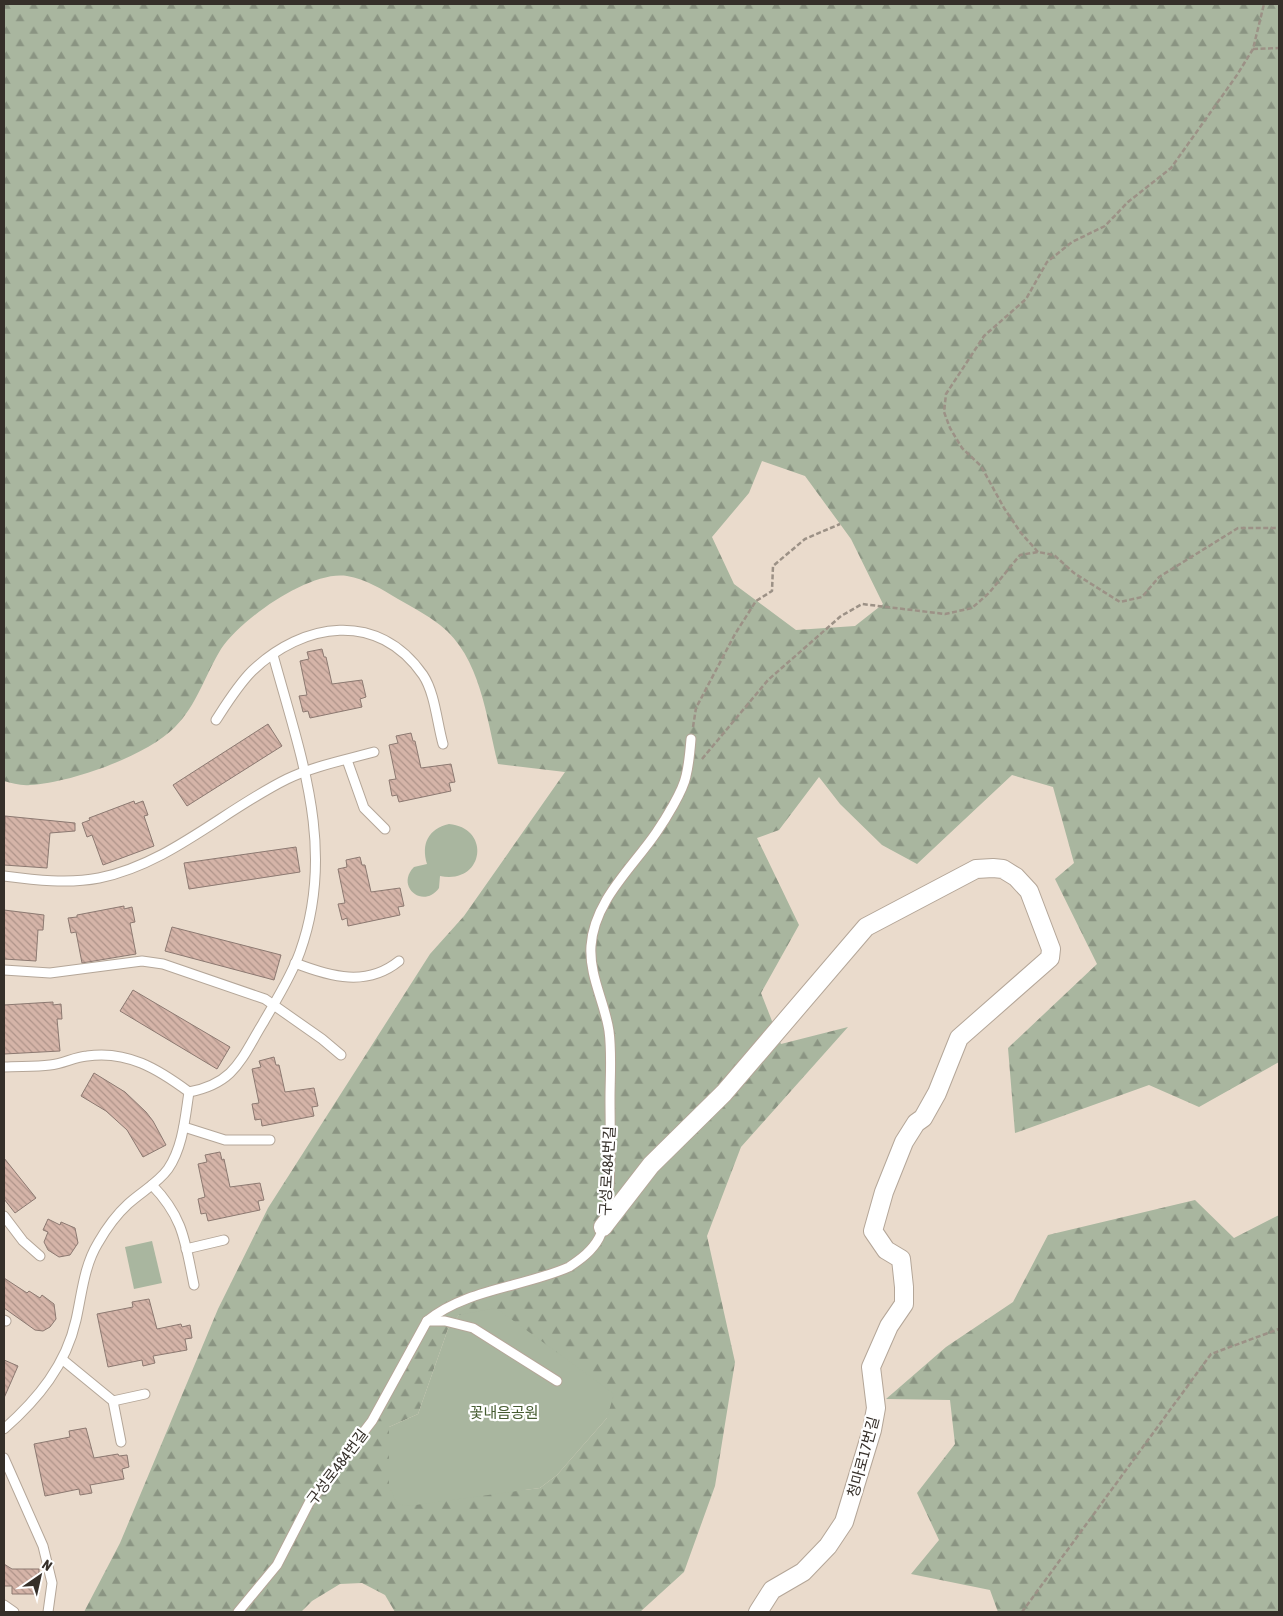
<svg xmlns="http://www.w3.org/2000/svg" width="1283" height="1616" font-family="'Asap Condensed','Noto Sans KR',sans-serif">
  <defs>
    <pattern id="forest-firs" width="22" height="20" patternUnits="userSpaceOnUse" patternTransform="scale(1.25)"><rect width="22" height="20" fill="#a9b69f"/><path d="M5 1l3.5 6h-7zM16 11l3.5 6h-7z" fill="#8a9482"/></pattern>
    <pattern id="building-back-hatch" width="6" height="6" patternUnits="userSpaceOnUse" patternTransform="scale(1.25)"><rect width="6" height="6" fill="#d5b4a8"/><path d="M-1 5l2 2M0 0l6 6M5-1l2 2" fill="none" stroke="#ae9389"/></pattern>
  </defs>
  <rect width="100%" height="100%" fill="#eadbcc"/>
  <!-- forest -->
  <g fill="url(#forest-firs)" fill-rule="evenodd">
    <path d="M4,4H1279V1062L1199,1107L1149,1085L1015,1133L1008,1048L1097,964L1055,879L1074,863L1053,787L1012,775L917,864L882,845L840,804L819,777L779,830L757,838L799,925L761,993L781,1044L848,1027L741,1147L707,1236L735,1362L715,1486L684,1572L640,1612H395L385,1595L362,1583L340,1584L312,1601L301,1612H84L120,1543L218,1309L268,1208L430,954L464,916L565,772L498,764C486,717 481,657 440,625C427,615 412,607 398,599C381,589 366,579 347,576C310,570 241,619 221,649C205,675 197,705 175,727C147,756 70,783 30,785C21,786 12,783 4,781ZM762,461L805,476L851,539L883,604L855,626L796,630L734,584L712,537L749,493ZM459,1315L607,1418L557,1475L540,1488L524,1490L389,1427L418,1414L448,1329Z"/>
    <path d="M1195,1200L1234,1238L1279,1215V1612H998L990,1590L911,1574L939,1540L917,1493L955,1444L950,1400L886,1399L946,1347L1013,1302L1048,1235Z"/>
  </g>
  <!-- park -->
  <g fill="#a9b69f">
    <path d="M449,824C492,828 484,885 440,876L439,888C423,910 395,886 414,867L427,864C421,844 428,829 449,824Z"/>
    <path d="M152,1241L162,1283L134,1289L125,1247Z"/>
    <path d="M496,1308L614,1394L607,1418L557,1475L540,1488L408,1506L397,1504L389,1486V1427L418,1414L448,1329L459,1315Z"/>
  </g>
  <!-- building -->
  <g fill="url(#building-back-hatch)" stroke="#8c7971">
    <path d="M322,649L324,657H326L332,684L362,680L366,697L360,699L362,707L310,718L308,711L303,712L299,696L307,695L300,661L309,659L307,652Z"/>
    <path d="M268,724L282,746L187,806L173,785Z"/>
    <path d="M411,733L413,741H415L421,768L451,764L455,782L449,783L451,791L399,802L397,795L392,796L389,780L396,779L389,745L398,743L396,736Z"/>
    <path d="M134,801L135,804L143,801L148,815L144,816L154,846L103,865L92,835L87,837L82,823L90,820L89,818Z"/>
    <path d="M5,816L75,823V831L50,833L47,868L4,865Z"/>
    <path d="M296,847L300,872L189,889L184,863Z"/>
    <path d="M360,857L362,865H365L371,892L400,888L404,906L398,907L400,915L348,926L347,918L342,920L338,904L345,903L338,869L347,867L346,860Z"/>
    <path d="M124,906V909L132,907L135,922L130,923L136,954L82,963L76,932L71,933L68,918L77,917V915Z"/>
    <path d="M4,910L44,915L43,930H38L36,961L4,959Z"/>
    <path d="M172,927L281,955L274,980L165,951Z"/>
    <path d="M133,990L230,1047L217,1069L120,1011Z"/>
    <path d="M53,1002V1005L61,1004L62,1019H57L60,1051L4,1054V1005Z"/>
    <path d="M274,1057L276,1065H279L285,1092L314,1088L318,1106L312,1107L314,1116L262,1126L261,1119L255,1120L252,1104L259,1103L252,1069L261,1067L259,1061Z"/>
    <path d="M94,1073L125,1092L146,1112L153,1121L166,1145L143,1157L127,1130L106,1111L81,1096Z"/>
    <path d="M220,1152L222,1160L224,1159L230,1187L260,1183L264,1200L258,1201L260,1210L208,1221L206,1213L201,1214L198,1199L205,1197L198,1164L207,1162L205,1155Z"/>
    <path d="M4,1158L36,1198L15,1213L4,1199Z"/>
    <path d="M48,1219L60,1225L61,1222L75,1228L78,1243L70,1255L59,1257L48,1250L44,1242L48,1232L43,1230Z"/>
    <path d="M4,1278L27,1293L29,1291L40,1298L42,1295L54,1304L56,1319L50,1327L43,1331L35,1330L4,1308Z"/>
    <path d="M149,1299L157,1329L181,1324L182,1327L190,1325L192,1338L185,1339L187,1350L153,1356L155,1363L143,1366L142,1360L108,1367L97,1314L133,1307L132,1302Z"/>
    <path d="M4,1360L18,1366L4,1398Z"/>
    <path d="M86,1428L94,1458L118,1454L119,1456L127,1455L129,1467L122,1469L124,1479L90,1485L92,1493L80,1495L79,1489L45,1496L34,1444L70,1437L69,1431Z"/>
    <path d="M4,1564L12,1569H39V1594H12V1586H4Z"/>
  </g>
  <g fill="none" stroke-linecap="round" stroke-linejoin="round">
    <defs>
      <g id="lane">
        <path d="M216,720C227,703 238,685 252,671C303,622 378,610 423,675C435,693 437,723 443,744"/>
        <path d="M347,760L364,808L385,829"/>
        <path d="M4,876C35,880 68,884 99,878C169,864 224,810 287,779C314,766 345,760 374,752"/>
        <path d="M295,963C331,977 367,987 399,961"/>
        <path d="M4,970L50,973L142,961L163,964L265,999L322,1039L341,1055"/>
        <path d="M4,1067C19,1066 35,1067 50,1065C63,1064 74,1057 87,1056C127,1050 158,1069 189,1092C185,1118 183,1147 168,1169C158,1183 141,1192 128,1204C116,1215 106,1229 98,1243C84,1266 82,1293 76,1320C66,1365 38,1399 4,1429"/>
        <path d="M189,1092C235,1083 241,1059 263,1023C276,1000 291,977 300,952C337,849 300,754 273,655"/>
        <path d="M184,1127L225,1140H270"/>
        <path d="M152,1185C184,1218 185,1242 194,1285"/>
        <path d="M4,1216L23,1241L40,1256"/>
        <path d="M186,1249L224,1240"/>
        <path d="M4,1320L6,1321"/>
        <path d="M427,1321H445L473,1328L557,1381"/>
        <path d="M63,1360L113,1401L121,1442"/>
        <path d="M113,1401L145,1394"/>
        <path d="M4,1458L43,1546L52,1583L48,1612"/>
        <path d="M4,1605L14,1612"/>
        <path d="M238,1612L277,1565L309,1503L372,1421L427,1321C466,1289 524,1287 569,1267C581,1259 592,1251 599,1238C613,1211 610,1132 610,1099C610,1077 612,1053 609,1031C605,1003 589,976 591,946C594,901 632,868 656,833C665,820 683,791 686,776C689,764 690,751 691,739"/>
      </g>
      <path id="street" d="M603,1227L651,1165L724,1093L866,927L976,869L993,868L1003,869L1016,877L1029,891L1051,949L1050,958L959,1038L937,1093L923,1118L916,1123L904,1142L884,1192L873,1231L886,1250L901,1259L904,1287V1304L889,1326L871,1367L876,1408L872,1430L844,1522L828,1546L803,1572L772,1590L758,1612"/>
    </defs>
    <!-- lane casing -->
    <use href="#lane" stroke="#b4a698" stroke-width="11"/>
    <!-- street casing -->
    <use href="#street" stroke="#b4a698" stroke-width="20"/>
    <!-- path -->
    <g stroke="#9c9186" stroke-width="2.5" stroke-dasharray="5 2.5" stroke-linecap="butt">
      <path d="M1253,49L1279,48"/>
      <path d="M1038,552L1021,533L1004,508L981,466L962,448L950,428L944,412L946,394L984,336L1026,299L1047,262L1072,242L1105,226L1128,202L1171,168L1237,75L1253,49L1264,4"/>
      <path d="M693,727L696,708L735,634L756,601L772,591L773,566L805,539L840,524"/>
      <path d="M702,759L768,680L841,616L862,604L945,614L972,608L989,593L1020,555L1038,552L1054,555L1074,573L1120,602L1142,597L1159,577L1238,528H1279"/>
      <path d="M1022,1612L1211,1354L1279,1329"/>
    </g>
    <!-- lane -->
    <use href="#lane" stroke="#fff" stroke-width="9"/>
    <!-- street -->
    <use href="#street" stroke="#fff" stroke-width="18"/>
  </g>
  <g text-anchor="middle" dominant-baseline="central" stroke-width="4.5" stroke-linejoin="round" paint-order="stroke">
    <!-- street labels -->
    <g font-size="15" fill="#352f29" stroke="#fff">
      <text transform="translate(607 1171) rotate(-87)">구성로484번길</text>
      <text transform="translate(863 1457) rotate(-75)">청마로17번길</text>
      <text transform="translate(337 1467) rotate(-53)">구성로484번길</text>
    </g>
    <!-- park labels -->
    <g font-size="15" fill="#465c31" stroke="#fff">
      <text x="504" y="1412">꽃내음공원</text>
    </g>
  </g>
  <!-- border -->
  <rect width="1283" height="1616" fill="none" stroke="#352f29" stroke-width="10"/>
  <!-- north arrow -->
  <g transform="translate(40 1576) rotate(34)" stroke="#ffffff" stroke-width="4" paint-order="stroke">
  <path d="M0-4L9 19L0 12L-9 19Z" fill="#352f29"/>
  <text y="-8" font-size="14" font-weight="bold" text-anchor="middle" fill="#352f29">N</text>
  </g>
</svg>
